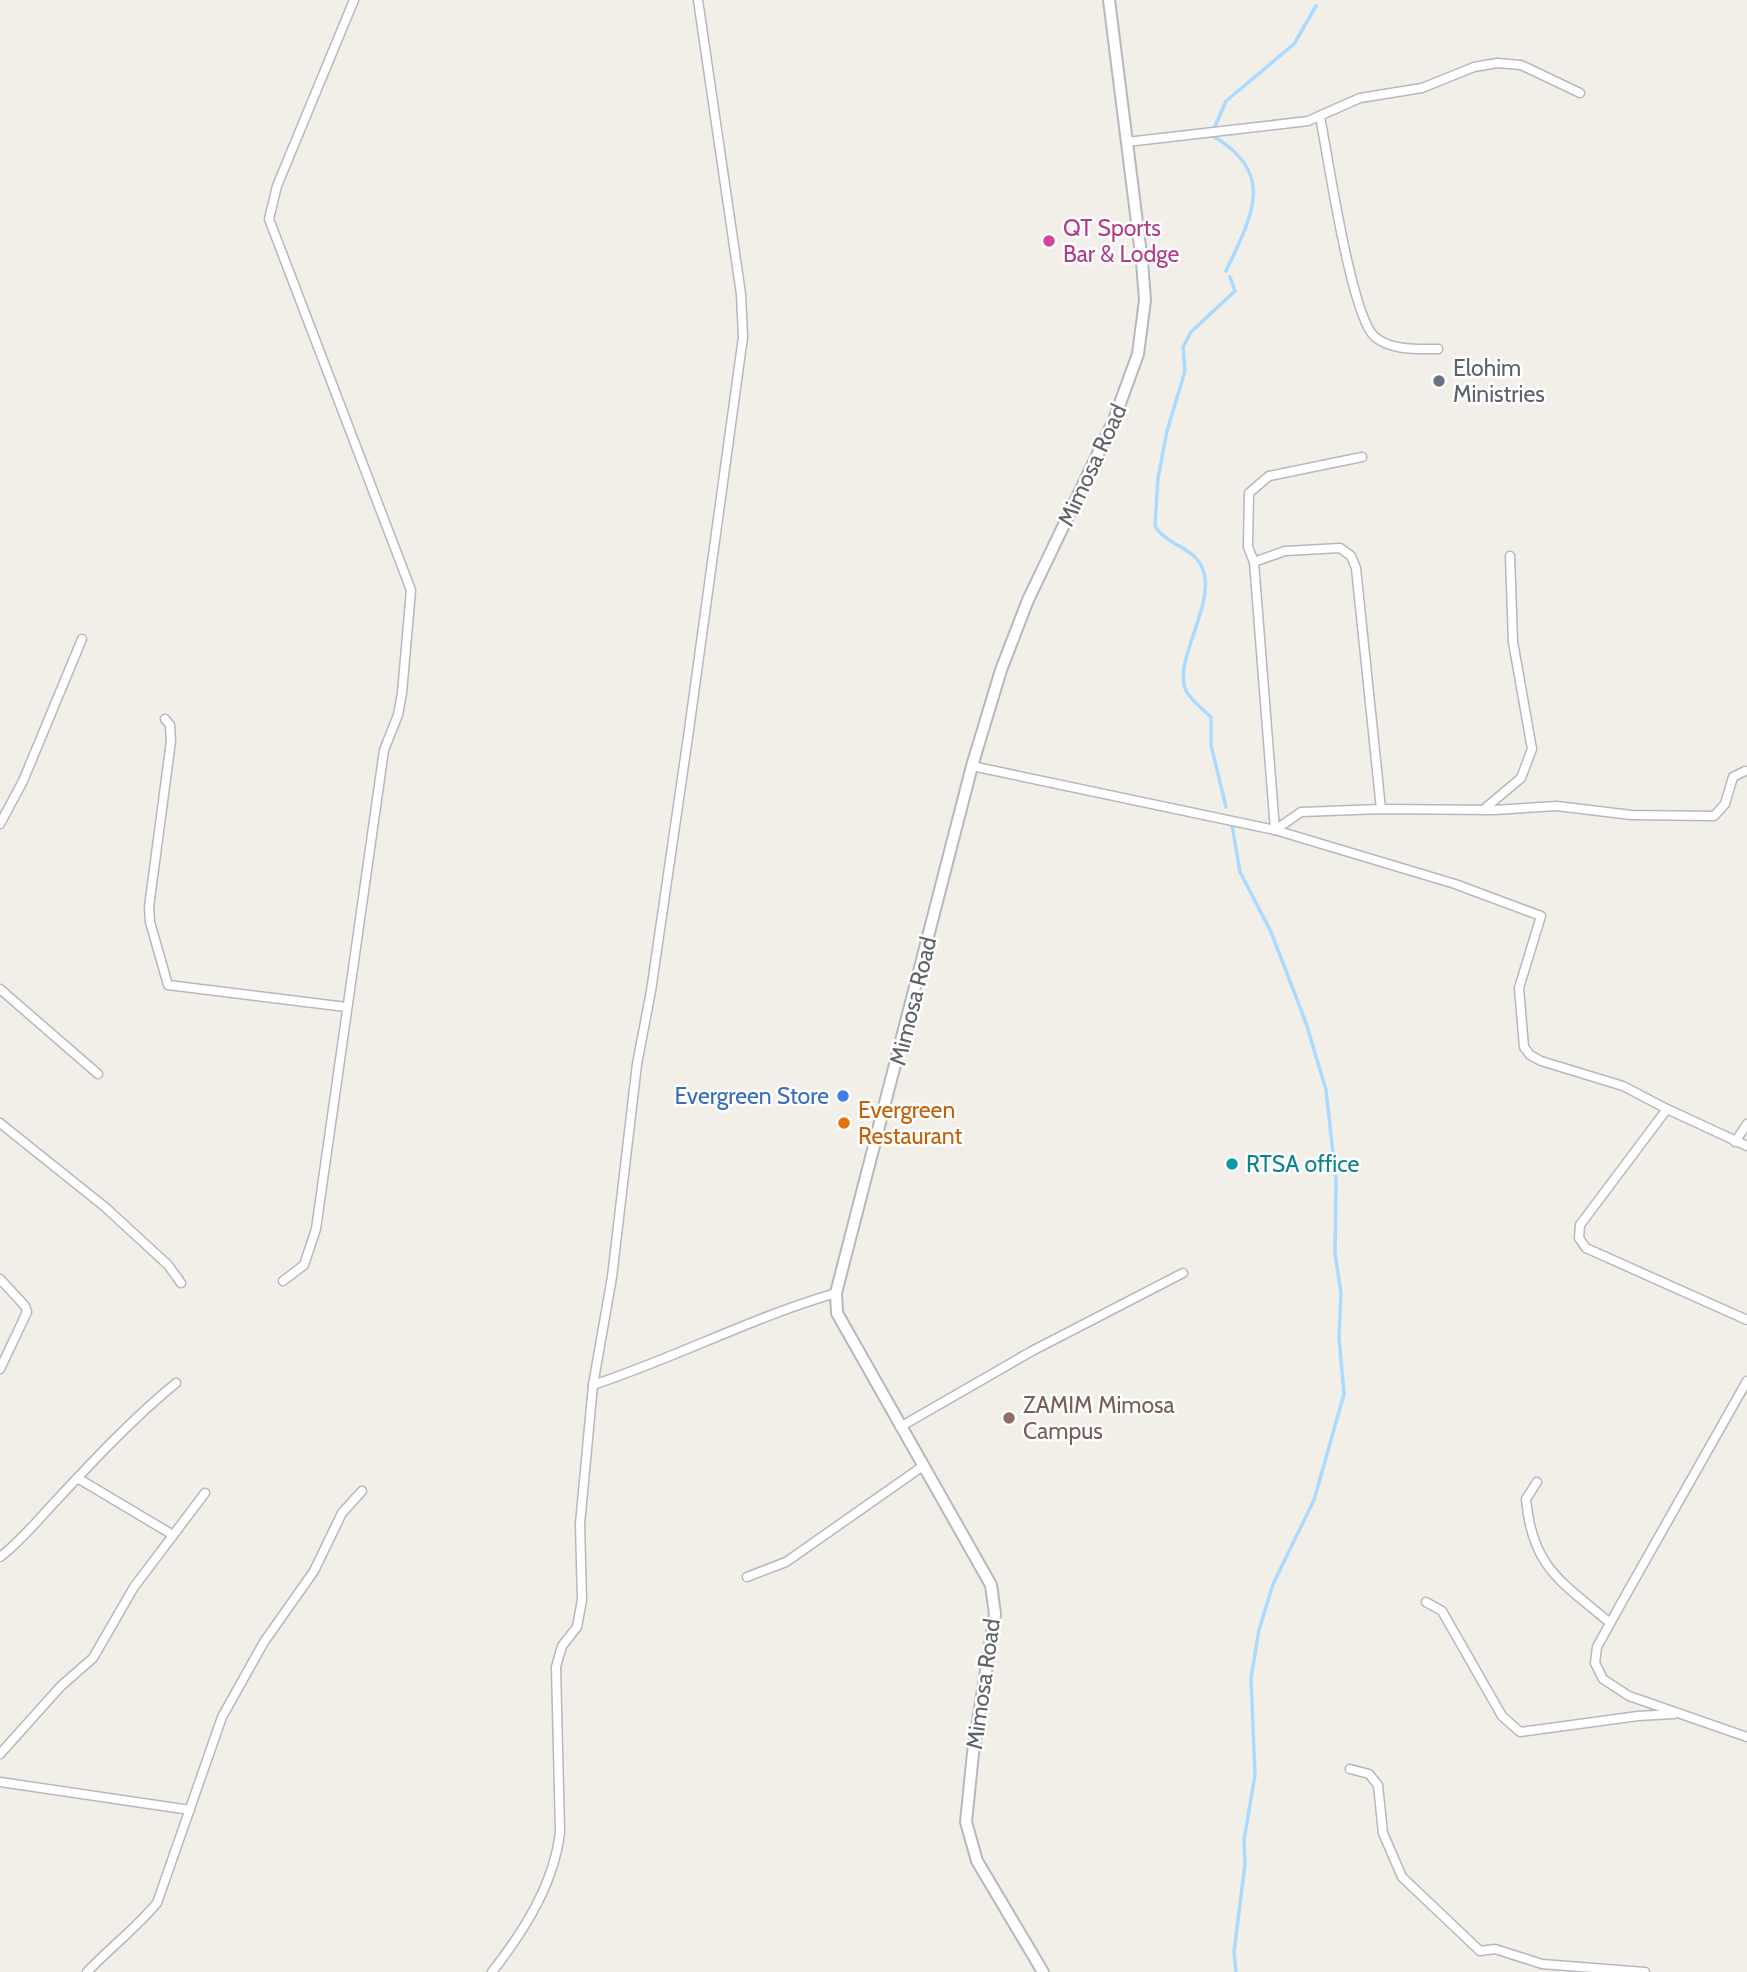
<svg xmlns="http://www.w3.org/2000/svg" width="1747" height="1972" font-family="Cabin,sans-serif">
  <rect width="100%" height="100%" fill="#f1efe8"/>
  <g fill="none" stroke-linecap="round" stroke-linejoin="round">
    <!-- stream -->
    <g stroke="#aadaff" stroke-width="3.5">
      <path d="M1214,129L1226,101L1294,44L1316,6"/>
      <path d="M1213,136C1277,174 1252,215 1226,271"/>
      <path d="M1226,807L1211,745V717C1203,710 1194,702 1188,694C1169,668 1214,608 1204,573C1197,546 1167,547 1155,526L1158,478L1167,431L1185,371L1183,347L1191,332L1235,291L1230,277"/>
      <path d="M1232,825L1240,872L1271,932L1306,1023L1326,1090L1336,1181L1335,1254L1341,1293L1339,1338L1344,1394L1314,1500L1273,1584L1259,1630L1251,1678L1255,1775L1244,1840L1245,1864L1234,1952L1236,1972"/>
    </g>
    <defs>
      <g id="minor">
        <path d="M698,0L741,294L743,337L688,737L651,991L637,1064L612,1277L593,1385C675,1358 753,1317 836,1293"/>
        <path d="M1320,117C1328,156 1351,317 1375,337C1392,351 1418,349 1438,349"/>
        <path d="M1127,142L1308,121L1360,98L1422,88L1474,67L1497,63L1521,65L1580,93"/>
        <path d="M1254,562L1285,551L1340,548L1351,556L1356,568L1381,809"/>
        <path d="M165,719L170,725L171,741L149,907L150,922L168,985L346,1007"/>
        <path d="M972,766L1275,830L1455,884L1541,916L1519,988L1524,1047L1530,1055L1541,1061L1623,1086L1667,1109"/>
        <path d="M1483,810L1521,778L1532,749L1513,642L1510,556"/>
        <path d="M0,824L23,781L82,639"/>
        <path d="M1275,830L1301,812L1381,809L1494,810L1557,806L1631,815L1714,816L1725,804L1733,777L1745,771"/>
        <path d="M1275,830L1254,562L1248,547L1249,493L1269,476L1362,457"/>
        <path d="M0,989L98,1074"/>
        <path d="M0,1123L105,1207L168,1265L181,1283"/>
        <path d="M1735,1142L1747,1124"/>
        <path d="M1747,1146L1667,1109L1580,1225L1579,1238L1586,1248L1747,1320"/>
        <path d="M0,1279L25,1306L27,1312L0,1369"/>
        <path d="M283,1281L304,1265L316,1229L384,750L398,715L402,693L411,590L269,219L277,186L354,0"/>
        <path d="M1747,1381L1623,1600L1597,1647L1595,1663L1603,1679L1629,1696L1747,1737"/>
        <path d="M900,1427L1032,1351L1183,1273"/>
        <path d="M79,1479L173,1535"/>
        <path d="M1537,1482L1526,1499C1532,1568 1562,1582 1610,1623"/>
        <path d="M0,1557C21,1541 35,1523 53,1504C92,1462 132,1419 176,1383"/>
        <path d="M747,1577L786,1562L923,1466"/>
        <path d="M1426,1602L1442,1611L1502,1716L1520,1732L1638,1716L1674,1714"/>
        <path d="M0,1754L61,1686L93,1658L134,1587L205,1493"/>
        <path d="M1350,1769L1369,1774L1378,1785L1383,1833L1402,1877L1480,1951L1495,1949L1542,1964L1645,1972"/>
        <path d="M0,1782L190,1810"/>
        <path d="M87,1972C110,1948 136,1928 157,1903L222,1717L264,1642L314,1571L342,1513L362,1491"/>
        <path d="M492,1972C524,1931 554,1884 560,1832L556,1667L562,1646L577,1627L582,1600L580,1524L593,1385"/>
      </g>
      <path id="tertiary" d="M1043,1972L977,1861L966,1822L973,1753L995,1614L991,1585L837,1313L836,1293L972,766L1001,670L1028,600L1114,420L1138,354L1145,300L1142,262L1109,0"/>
    </defs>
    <!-- minor casing -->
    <use href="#minor" stroke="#b5b8bc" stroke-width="11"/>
    <!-- tertiary casing -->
    <use href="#tertiary" stroke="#b5b8bc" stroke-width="14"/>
    <!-- minor -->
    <use href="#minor" stroke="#fff" stroke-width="8"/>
    <!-- tertiary -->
    <use href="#tertiary" stroke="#fff" stroke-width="10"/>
  </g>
  <!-- markers -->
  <circle fill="#d1479c" stroke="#fff" stroke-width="2.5" cx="1049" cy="241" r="7"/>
  <circle fill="#6b7280" stroke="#fff" stroke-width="2.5" cx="1439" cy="381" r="7"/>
  <circle fill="#3f7fe0" stroke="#fff" stroke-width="2.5" cx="843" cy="1096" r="7"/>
  <circle fill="#e8710a" stroke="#fff" stroke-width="2.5" cx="844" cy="1123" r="7"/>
  <circle fill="#0f9aa8" stroke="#fff" stroke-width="2.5" cx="1232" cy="1164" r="7"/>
  <circle fill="#8d6e63" stroke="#fff" stroke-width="2.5" cx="1009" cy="1418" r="7"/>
  <g text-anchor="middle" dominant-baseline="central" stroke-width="5" stroke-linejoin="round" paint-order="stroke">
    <!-- hotel labels -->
    <g font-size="23" fill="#b23c85" stroke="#fff" text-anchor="start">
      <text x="1063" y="228">QT Sports<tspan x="1063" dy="26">Bar &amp; Lodge</tspan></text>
    </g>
    <!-- worship labels -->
    <g font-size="23" fill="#5b616d" stroke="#fff" text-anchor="start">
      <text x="1453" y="368">Elohim<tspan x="1453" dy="26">Ministries</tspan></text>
    </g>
    <!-- street labels -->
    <g font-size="23" fill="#5f6368" stroke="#fff">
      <text transform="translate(1092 465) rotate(-65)">Mimosa Road</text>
      <text transform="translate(913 1001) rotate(-76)">Mimosa Road</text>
      <text transform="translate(983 1684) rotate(-82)">Mimosa Road</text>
    </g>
    <!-- shop labels -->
    <g font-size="23" fill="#366cbe" stroke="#fff" text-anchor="end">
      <text x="829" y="1096">Evergreen Store</text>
    </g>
    <!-- food labels -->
    <g font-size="23" fill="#c56008" stroke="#fff" text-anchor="start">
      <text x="858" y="1110">Evergreen<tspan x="858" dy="26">Restaurant</tspan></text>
    </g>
    <!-- culture labels -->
    <g font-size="23" fill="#0d838f" stroke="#fff" text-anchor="start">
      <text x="1246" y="1164">RTSA office</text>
    </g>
    <!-- education labels -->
    <g font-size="23" fill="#785e54" stroke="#fff" text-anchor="start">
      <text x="1023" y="1405">ZAMIM Mimosa<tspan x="1023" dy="26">Campus</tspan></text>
    </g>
  </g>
</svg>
